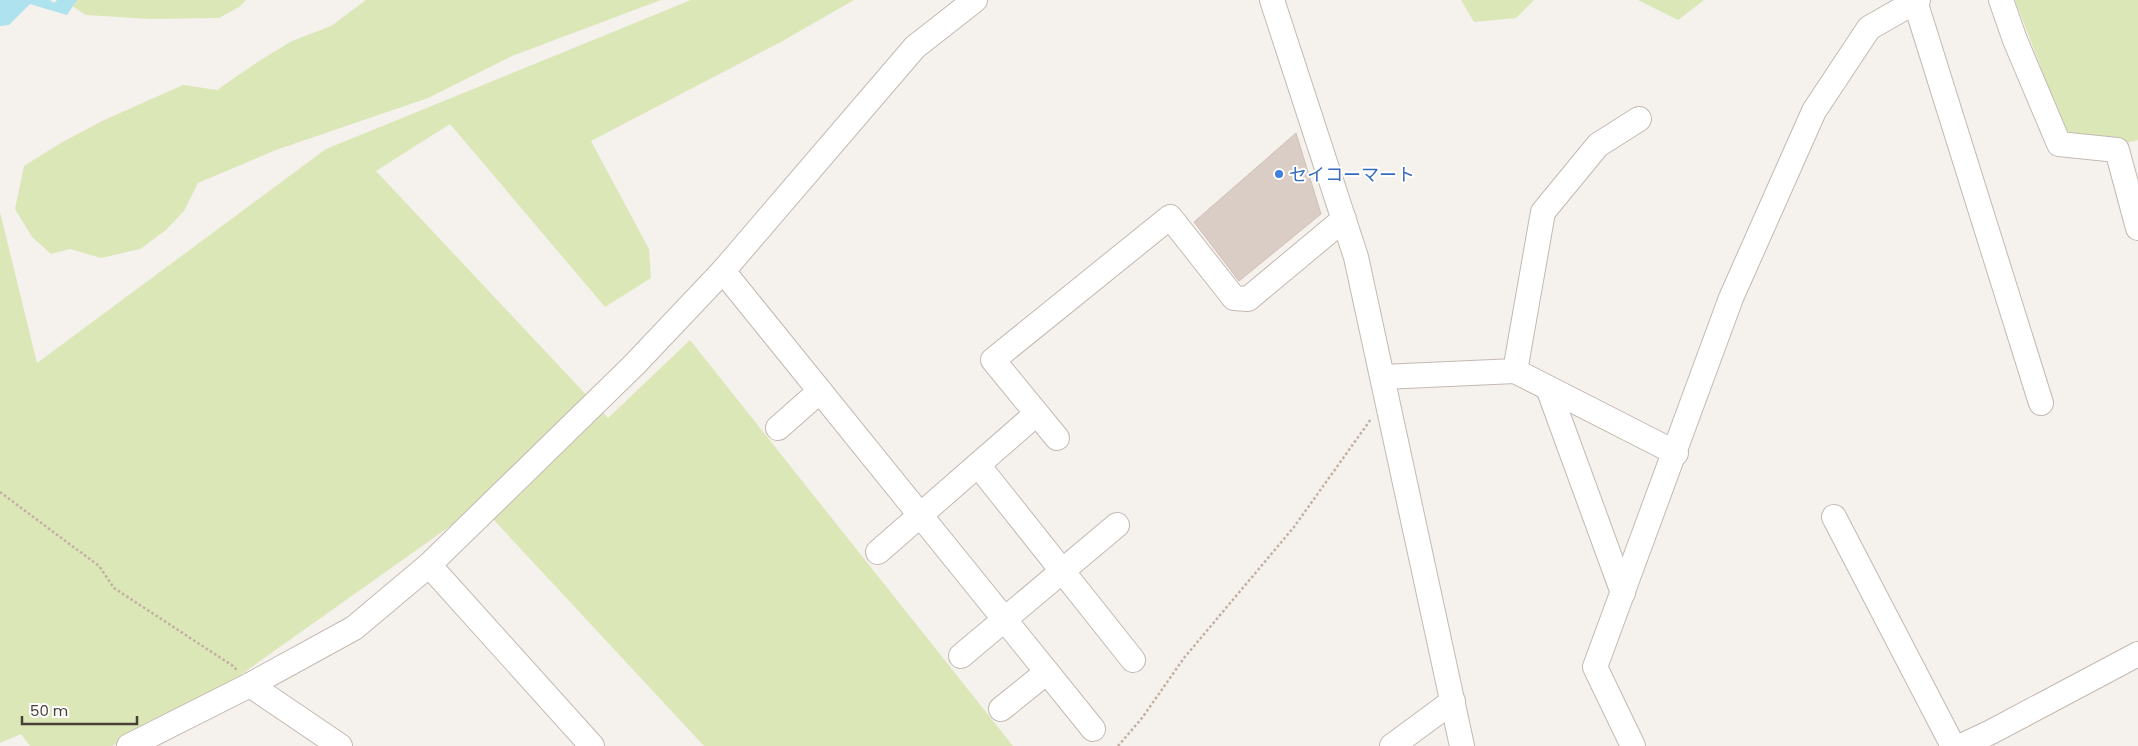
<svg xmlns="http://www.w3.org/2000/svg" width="2138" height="746" font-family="Poppins,'Noto Sans JP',sans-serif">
  <rect width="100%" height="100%" fill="#f5f1ed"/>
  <!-- green -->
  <g fill="#dce7b8">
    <path d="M63,0H246L239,7L219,18L150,19L86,15Z"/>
    <path d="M366,0H661L512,56L428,98L276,150L198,183L184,211L166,230L140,249L101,258L70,249L51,254L32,237L15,209L24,166L59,144L102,121L183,85L217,90L259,61L292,41L331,26Z"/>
    <path d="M691,0H854L779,43L591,141L649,249L651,278L605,307L450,124L376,171L608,418L690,340L1013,746H704L480,505L239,676L148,727L112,746H30L21,734L0,743V212L37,363L326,149Z"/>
    <path d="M1461,0H1534L1516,18L1474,22Z"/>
    <path d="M1638,0H1704L1678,20Z"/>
    <path d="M2015,0H2138V140L2075,156Z"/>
  </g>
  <!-- water -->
  <path fill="#ade2ee" d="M0,0H50L54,3L57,0H77L67,15L30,4L9,25L0,26Z"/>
  <!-- building -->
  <path fill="#dacdc5" stroke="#d1c0b6" d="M1296,133L1321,214L1239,281L1194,222Z"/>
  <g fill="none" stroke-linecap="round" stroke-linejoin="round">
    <defs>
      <g id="minor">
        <path d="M1272,0L1356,257L1462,746"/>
        <path d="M2001,0L2015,40L2059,144L2117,150L2138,228"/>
        <path d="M1915,1L2041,403"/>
        <path d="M723,271L1093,729"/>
        <path d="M1515,371L1676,453"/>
        <path d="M1383,377L1515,371L1543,212L1598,145L1639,119"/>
        <path d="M1548,388L1623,593"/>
        <path d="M778,428L820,391"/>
        <path d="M1057,438L993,360L1170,217L1234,298L1248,299L1344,219"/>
        <path d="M978,465L1133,660"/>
        <path d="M1834,517L1953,746"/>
        <path d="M878,552L1035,415"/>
        <path d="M429,565L592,746"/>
        <path d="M961,656L1117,525"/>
        <path d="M250,685L340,746"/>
        <path d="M1001,709L1047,672"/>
        <path d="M129,746L250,685L354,628L429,565L634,365L723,271L915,47L975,0"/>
        <path d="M1392,746L1453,701"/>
        <path d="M1633,746L1595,667L1731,298L1814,111L1869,28L1918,0"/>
        <path d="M1961,746L1991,732L2138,654"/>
      </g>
    </defs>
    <!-- minor casing -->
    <use href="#minor" stroke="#c4b9b2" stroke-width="26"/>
    <!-- path -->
    <g stroke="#c2afa1" stroke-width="2.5" stroke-dasharray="2.5 2.5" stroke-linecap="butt">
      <path d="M0,492L99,566L114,588L233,666L238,671"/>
      <path d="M1118,746L1142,718L1184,658L1294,527L1371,419"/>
    </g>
    <!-- minor -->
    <use href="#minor" stroke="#fff" stroke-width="24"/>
  </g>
  <!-- markers -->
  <circle fill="#3f7fe0" stroke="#fff" stroke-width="2" cx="1279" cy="174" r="5"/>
  <g text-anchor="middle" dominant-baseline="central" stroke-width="4" stroke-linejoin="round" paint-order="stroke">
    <!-- shop labels -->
    <g font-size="18" fill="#366cbe" stroke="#fff" text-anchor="start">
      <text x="1289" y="174">セイコーマート</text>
    </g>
  </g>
  <!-- scale -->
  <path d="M22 716v8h115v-8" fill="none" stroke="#4a403a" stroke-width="2.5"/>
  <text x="30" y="716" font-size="15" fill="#4a403a" stroke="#ffffff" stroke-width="4" paint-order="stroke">50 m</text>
</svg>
